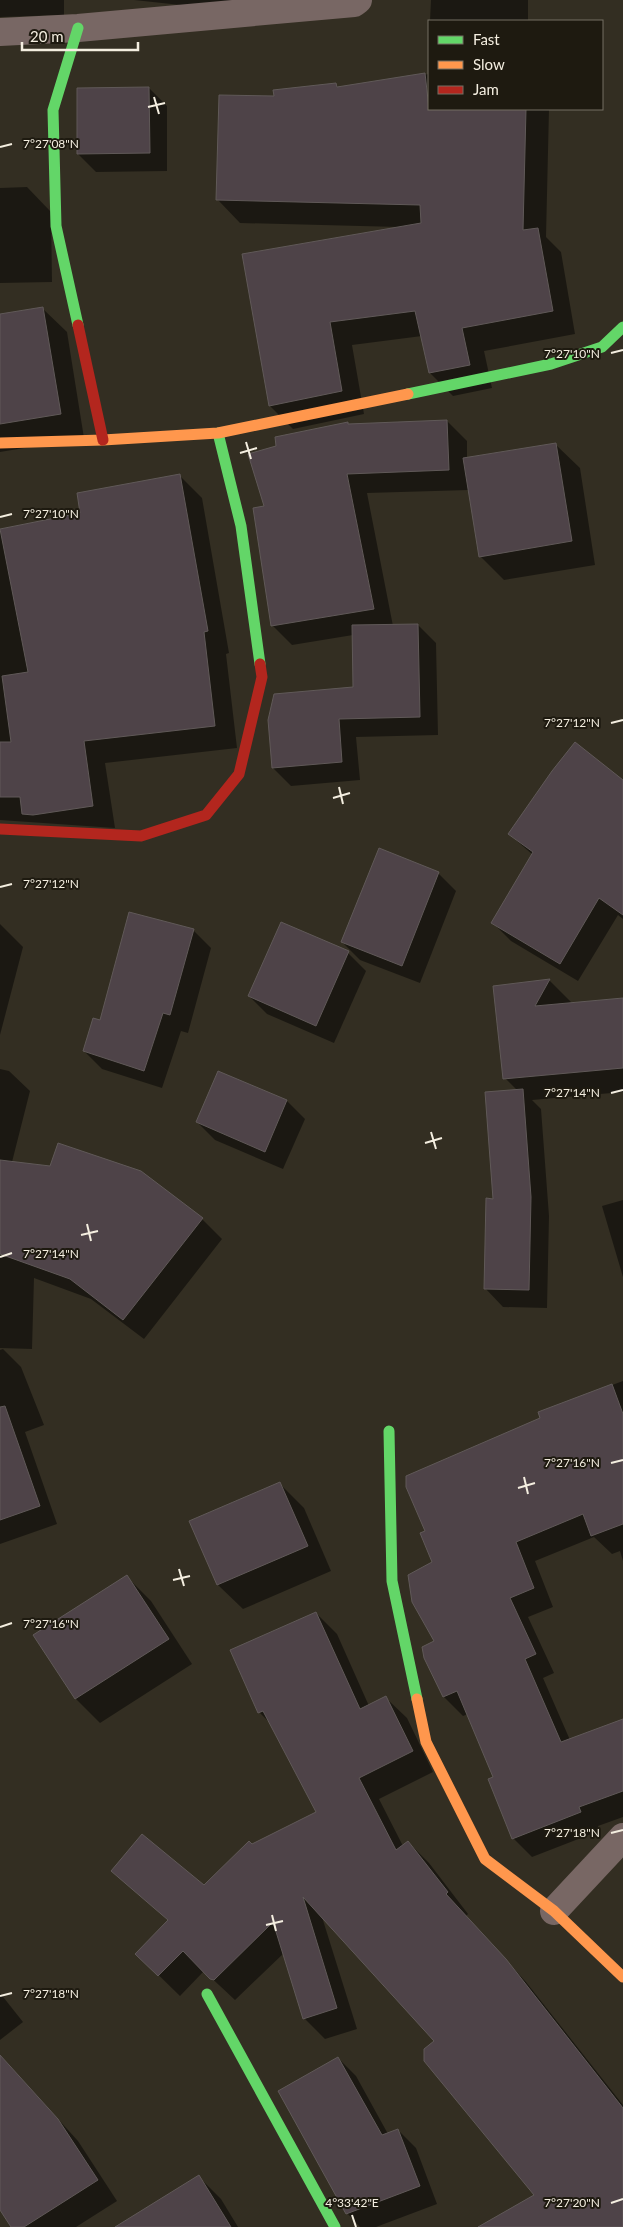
<svg xmlns="http://www.w3.org/2000/svg" width="623" height="2227" font-family="Lato,sans-serif">
  <rect width="100%" height="100%" fill="#332e22"/>
  <!-- shadow -->
  <g fill="#0007">
    <path d="M0,0H64V15L0,17Z"/>
    <path d="M134,0H309L227,10Z"/>
    <path d="M431,0H528V21H430Z"/>
    <path d="M429,74V109H549L546,237L561,252L575,334L484,351L492,388L453,396L430,373L422,336L352,345L364,414L293,429L270,406L244,255L399,227L240,223L218,200L275,98L336,84L339,88Z"/>
    <path d="M149,88L167,106V171L96,172L78,154Z"/>
    <path d="M27,187L51,212L52,282L0,283V188Z"/>
    <path d="M42,308L67,332L84,438L0,452V315Z"/>
    <path d="M447,421L467,441V458L555,444L580,468L595,565L504,580L480,556L469,490L367,493L393,626L418,625L436,643L438,735L356,737L360,780L291,786L273,768L354,688L353,635L292,645L272,625L266,507L349,425Z"/>
    <path d="M180,476L202,498L229,653L226,654L237,748L105,763L115,828L0,820V530L82,514Z"/>
    <path d="M623,782V919L618,915L578,981L511,941L493,923L533,855L509,834Z"/>
    <path d="M438,873L456,891L420,983L360,960L342,942Z"/>
    <path d="M0,924L23,947L0,1035Z"/>
    <path d="M281,924L348,953L366,971L334,1043L267,1014L249,996Z"/>
    <path d="M193,930L211,948L188,1033L181,1031L162,1088L102,1069L84,1051L101,1022Z"/>
    <path d="M550,981L573,1004L623,999V1092L532,1100L541,1109L549,1216L547,1308L503,1307L485,1288L494,1200L518,1091L505,1078L494,987Z"/>
    <path d="M0,1069L9,1071L30,1091L12,1162L51,1167L140,1172L202,1219L222,1239L144,1339L91,1299L34,1278L32,1349L0,1348Z"/>
    <path d="M287,1101L305,1119L283,1169L215,1140L197,1122Z"/>
    <path d="M623,1200V1277L602,1206Z"/>
    <path d="M3,1349L21,1367L44,1425L25,1432L57,1524L0,1544V1350Z"/>
    <path d="M623,1381V1561L620,1551L612,1554L594,1537L535,1561L553,1607L528,1617L554,1673L543,1678L570,1740L623,1720V1817L598,1826L599,1831L532,1857L513,1838L494,1777L468,1714L463,1716L444,1697L425,1657L436,1641L434,1562L426,1532L542,1419L539,1412Z"/>
    <path d="M280,1484L304,1508L331,1571L243,1609L218,1585L191,1522Z"/>
    <path d="M127,1577L151,1601L192,1664L100,1723L76,1699L35,1636Z"/>
    <path d="M316,1613L337,1634L369,1706L386,1698L407,1718L433,1772L379,1799L403,1846L408,1842L429,1863L468,1914L466,1916L526,1982L623,2105V2227H480L536,2195L436,2041L322,1917L357,2029L325,2039L304,2018L284,1953L235,2000L204,1971L180,1996L137,1954L169,1921L113,1871L204,1887L251,1845L317,1813L272,1725L259,1712Z"/>
    <path d="M0,1993L23,2022L0,2040Z"/>
    <path d="M0,2055L78,2141L117,2201L76,2227H12L0,2208Z"/>
    <path d="M338,2058L356,2076L388,2134L398,2130L416,2148L437,2204L376,2227H360L347,2213Z"/>
    <path d="M199,2177L221,2199L238,2227H150Z"/>
  </g>
  <!-- building -->
  <g fill="#4e4348" stroke="#605958">
    <path d="M425,73L429,109H526L523,230L538,228L553,311L462,328L470,365L429,373L415,311L330,322L342,391L269,406L242,254L421,223L420,205L216,200L219,95L274,96L273,90L336,83L337,87Z"/>
    <path d="M149,87L150,153L77,154V88Z"/>
    <path d="M43,307L61,414L0,424V314Z"/>
    <path d="M447,420L449,470L347,474L374,609L271,626L253,508L264,506L248,454L276,446L275,437L348,422V424Z"/>
    <path d="M556,443L572,541L479,557L463,458Z"/>
    <path d="M180,474L208,631L204,632L215,726L84,741L93,806L33,815L22,814L20,797H0V742H11L2,676L28,672L0,529L80,513L77,493Z"/>
    <path d="M418,624L420,717L339,719L342,762L272,768L268,720L274,694L353,687L352,625Z"/>
    <path d="M575,742L623,780V915L599,898L560,964L491,923L533,852L508,834L552,771Z"/>
    <path d="M379,848L439,872L402,966L341,942Z"/>
    <path d="M129,912L194,929L170,1015L163,1013L144,1071L83,1051L93,1018L100,1020Z"/>
    <path d="M281,922L349,951L316,1026L248,996Z"/>
    <path d="M550,979L535,1006L623,998V1068L503,1079L493,986Z"/>
    <path d="M218,1071L287,1100L265,1152L196,1122Z"/>
    <path d="M523,1089L531,1197L529,1290L484,1289L486,1198L493,1199L485,1092Z"/>
    <path d="M58,1143L141,1171L203,1218L123,1320L70,1279L0,1254V1160L50,1166Z"/>
    <path d="M612,1384L623,1414V1524L591,1536L583,1514L516,1542L534,1588L510,1598L536,1654L525,1659L561,1742L623,1719V1791L579,1807L581,1812L512,1839L488,1779L493,1777L457,1691L443,1697L424,1658L422,1647L434,1641L412,1602L408,1575L432,1562L420,1533L425,1531L406,1487V1476L540,1418L538,1412Z"/>
    <path d="M5,1406L40,1506L0,1520V1407Z"/>
    <path d="M280,1482L308,1546L217,1585L189,1521Z"/>
    <path d="M127,1575L169,1639L75,1699L33,1635Z"/>
    <path d="M316,1612L360,1709L386,1696L413,1751L359,1778L396,1850L408,1841L448,1892L446,1894L506,1959L623,2108V2227H478L534,2195L424,2061V2049L434,2041L303,1897L337,2008L303,2019L273,1922L214,1980L210,1979L183,1951L158,1976L135,1954L168,1920L111,1871L142,1834L204,1885L249,1841L252,1844L316,1812L263,1711L258,1713L230,1650Z"/>
    <path d="M0,2055L58,2119L98,2180L24,2227H11L0,2210Z"/>
    <path d="M338,2057L382,2135L398,2129L420,2186L346,2214L278,2091Z"/>
    <path d="M199,2175L231,2227H115Z"/>
  </g>
  <g fill="none" stroke-linecap="round" stroke-linejoin="round">
    <!-- street -->
    <g stroke="#786764" stroke-width="28">
      <path d="M0,32L78,28L354,3L358,0"/>
      <path d="M554,1911L623,1837"/>
    </g>
    <!-- fast -->
    <g stroke="#63d668" stroke-width="11">
      <path d="M78,325L56,226L53,110L78,28"/>
      <path d="M408,394L551,364L602,347L623,327"/>
      <path d="M218,433L241,526L260,664"/>
      <path d="M389,1431L392,1581L417,1699"/>
      <path d="M207,1994L335,2227"/>
    </g>
    <!-- slow -->
    <g stroke="#ff974d" stroke-width="11">
      <path d="M0,443L103,440L218,433L408,394"/>
      <path d="M417,1699L426,1742L485,1859L554,1911L623,1977"/>
    </g>
    <!-- jam -->
    <g stroke="#b3261e" stroke-width="11">
      <path d="M78,325L103,440"/>
      <path d="M0,829L141,836L206,815L239,774L262,677L260,664"/>
    </g>
  </g>
  <!-- ticks -->
  <path fill="none" stroke="#f4eee0" stroke-width="2" d="M154,97L159,114M148,107L165,103M0,147L12,144M611,353L623,350M246,442L251,459M240,453L257,448M0,517L12,514M611,723L623,720M339,787L343,804M333,798L350,793M0,887L12,884M611,1093L623,1090M431,1132L436,1149M425,1143L442,1138M87,1224L91,1241M81,1235L98,1231M0,1257L12,1253M611,1463L623,1460M524,1477L528,1494M518,1488L535,1483M179,1569L184,1586M173,1580L190,1576M0,1627L12,1623M611,1833L623,1830M272,1915L276,1931M266,1925L283,1921M0,1996L12,1993M611,2203L623,2199M352,2215L356,2227"/>
  <g font-size="12" text-anchor="middle" fill="#f4eee0" stroke="#1e1a10" stroke-width="4" stroke-linejoin="round" paint-order="stroke">
    <text x="51" y="148">7°27'08"N</text>
    <text x="572" y="358">7°27'10"N</text>
    <text x="51" y="518">7°27'10"N</text>
    <text x="572" y="727">7°27'12"N</text>
    <text x="51" y="888">7°27'12"N</text>
    <text x="572" y="1097">7°27'14"N</text>
    <text x="51" y="1258">7°27'14"N</text>
    <text x="572" y="1467">7°27'16"N</text>
    <text x="51" y="1628">7°27'16"N</text>
    <text x="572" y="1837">7°27'18"N</text>
    <text x="51" y="1998">7°27'18"N</text>
    <text x="352" y="2207">4°33'42"E</text>
    <text x="572" y="2207">7°27'20"N</text>
  </g>
  <!-- legend -->
  <rect x="428" y="20" width="175" height="90" fill="#1e1a10" stroke="#746f63"/>
  <rect x="438" y="36" width="25" height="8" fill="#63d668" stroke="#746f63"/>
  <text x="473" y="45" font-size="15" fill="#f4eee0">Fast</text>
  <rect x="438" y="61" width="25" height="8" fill="#ff974d" stroke="#746f63"/>
  <text x="473" y="70" font-size="15" fill="#f4eee0">Slow</text>
  <rect x="438" y="86" width="25" height="8" fill="#b3261e" stroke="#746f63"/>
  <text x="473" y="95" font-size="15" fill="#f4eee0">Jam</text>
  <!-- scale -->
  <path d="M22 42v8h116v-8" fill="none" stroke="#f4eee0" stroke-width="2.5"/>
  <text x="30" y="42" font-size="15" fill="#f4eee0" stroke="#1e1a10" stroke-width="4" paint-order="stroke">20 m</text>
</svg>
